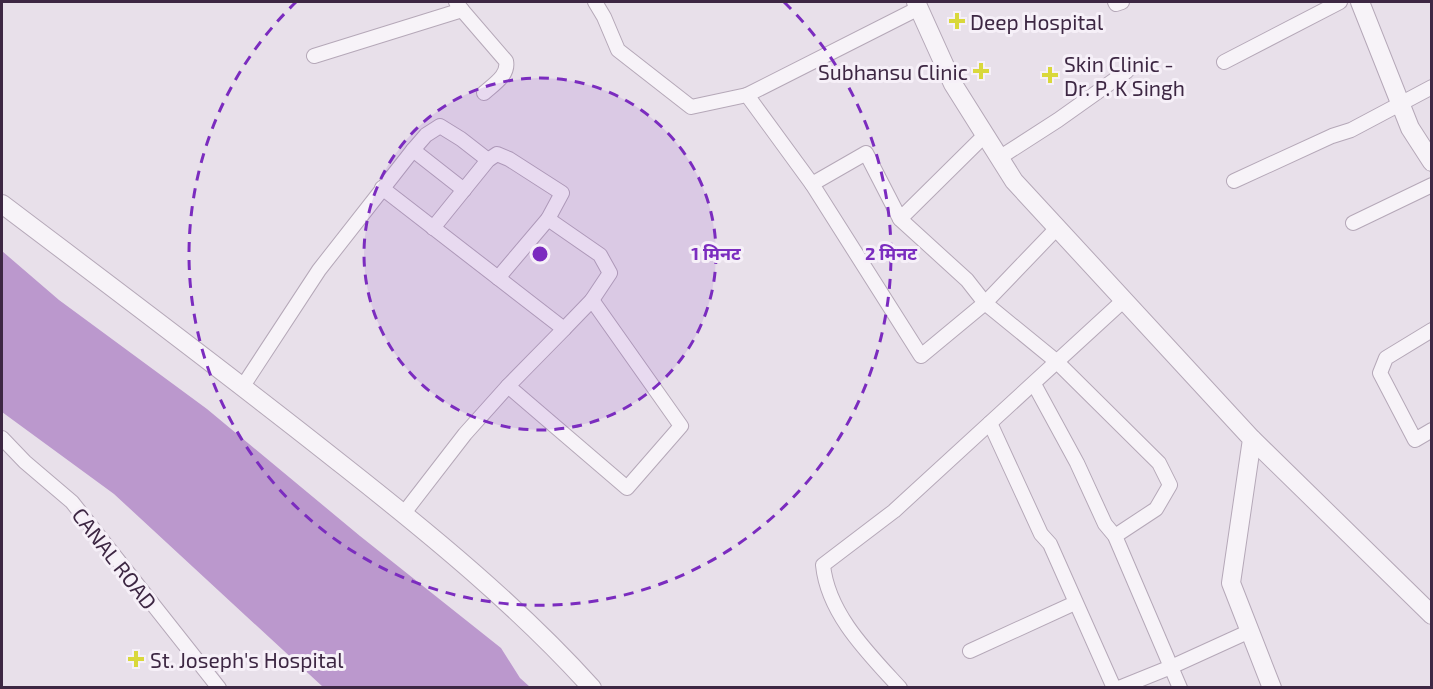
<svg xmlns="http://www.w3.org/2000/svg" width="1433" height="689" font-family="'Exo 2','Noto Sans Devanagari',sans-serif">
  <rect width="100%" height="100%" fill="#e8e0ea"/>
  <!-- water -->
  <path fill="#bb98cd" d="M2,251L59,300L207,409L360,536L501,648L520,678L530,687H323L114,494L2,412Z"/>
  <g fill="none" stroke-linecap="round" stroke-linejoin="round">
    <defs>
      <g id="minor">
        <path d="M595,2L604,17L618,50L691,107L747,95L812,184L866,153L900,219L985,135"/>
        <path d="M1115,2L1116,4L1122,2"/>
        <path d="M462,10L506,61C509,75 494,84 484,93"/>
        <path d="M314,56L462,10L456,2"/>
        <path d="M1224,62L1340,2"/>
        <path d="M747,95L919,8"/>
        <path d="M413,150L464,190"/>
        <path d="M999,158L1058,120L1127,71"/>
        <path d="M1234,181L1332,136L1351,130L1432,87"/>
        <path d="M812,184L921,356L985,303L1057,228"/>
        <path d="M382,188L564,329L508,386L465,434L404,513"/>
        <path d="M900,219L967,280L985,303L1056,361L1159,463L1170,485L1156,509L1115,536"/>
        <path d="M1353,223L1432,185"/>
        <path d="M433,228L488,160L497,154L509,159L562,193L548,219"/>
        <path d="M498,278L548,219L600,255L610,273L592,300"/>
        <path d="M1432,330L1386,358L1380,373L1415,440L1432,430"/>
        <path d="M1034,384L1077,463L1105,524L1115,536L1180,688"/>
        <path d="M243,386L319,270L413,150L426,135L440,126L461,139L488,160"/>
        <path d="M508,386L627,488L681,426L592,300L564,329"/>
        <path d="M990,423L1041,534L1050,544L1114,688"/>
        <path d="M2,438L25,462L72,502L219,688"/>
        <path d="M970,651L1075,603"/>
        <path d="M900,688C868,653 828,614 823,565L894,511L1124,300"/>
        <path d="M1119,688L1171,667L1250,631"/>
      </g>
      <g id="tertiary">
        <path d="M916,2L953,84L1014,181L1252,439L1231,583L1272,688"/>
        <path d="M1360,2L1410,128L1432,162"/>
        <path d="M2,204C117,291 232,377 345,467C430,534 519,607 592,688"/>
        <path d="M1252,439L1432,615"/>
      </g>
    </defs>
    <!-- minor casing -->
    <use href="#minor" stroke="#b5a8b8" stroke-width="16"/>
    <!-- tertiary casing -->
    <use href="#tertiary" stroke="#b5a8b8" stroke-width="20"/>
    <!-- minor -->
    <use href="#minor" stroke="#f7f3f8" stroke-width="14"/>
    <!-- tertiary -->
    <use href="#tertiary" stroke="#f7f3f8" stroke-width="18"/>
  </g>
  <!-- distance rings -->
  <circle cx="540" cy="254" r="176" fill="#7b2cbf" fill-opacity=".12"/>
  <g fill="none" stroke="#7b2cbf" stroke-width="3" stroke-dasharray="10 8">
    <circle cx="540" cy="254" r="176"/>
    <path d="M784 2A351 351 0 1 1 296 2"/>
  </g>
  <!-- markers -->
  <g fill="#d9d83b" stroke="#f6f0f8" stroke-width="2">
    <path d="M954 12h6v6h6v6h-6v6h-6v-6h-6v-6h6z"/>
    <path d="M978 62h6v6h6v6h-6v6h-6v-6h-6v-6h6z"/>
    <path d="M1047 66h6v6h6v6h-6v6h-6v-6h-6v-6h6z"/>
    <path d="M133 650h6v6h6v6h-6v6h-6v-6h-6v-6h6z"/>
  </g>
  <g text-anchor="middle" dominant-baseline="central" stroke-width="6" stroke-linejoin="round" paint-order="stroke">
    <!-- poi labels -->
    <g font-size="21" fill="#3d2743" stroke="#f6f0f8" text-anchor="start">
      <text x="970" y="21">Deep Hospital</text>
      <text x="1064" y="63">Skin Clinic -<tspan x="1064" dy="24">Dr. P. K Singh</tspan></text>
      <text x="968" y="71" text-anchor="end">Subhansu Clinic</text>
      <text x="150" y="659">St. Joseph's Hospital</text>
    </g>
    <!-- street labels -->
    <g font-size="21" fill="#3d2743" stroke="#f6f0f8">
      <text transform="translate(115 558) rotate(52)">CANAL ROAD</text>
    </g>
  </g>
  <circle cx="540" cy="254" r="9" fill="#7b2cbf" stroke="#f6f0f8" stroke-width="3"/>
  <g font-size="18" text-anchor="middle" font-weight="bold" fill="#7b2cbf" stroke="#f6f0f8" stroke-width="6" stroke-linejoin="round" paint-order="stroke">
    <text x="716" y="260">1 मिनट</text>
    <text x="891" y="260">2 मिनट</text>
  </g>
  <!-- border -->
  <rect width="1433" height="689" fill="none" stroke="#3d2743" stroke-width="6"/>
</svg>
